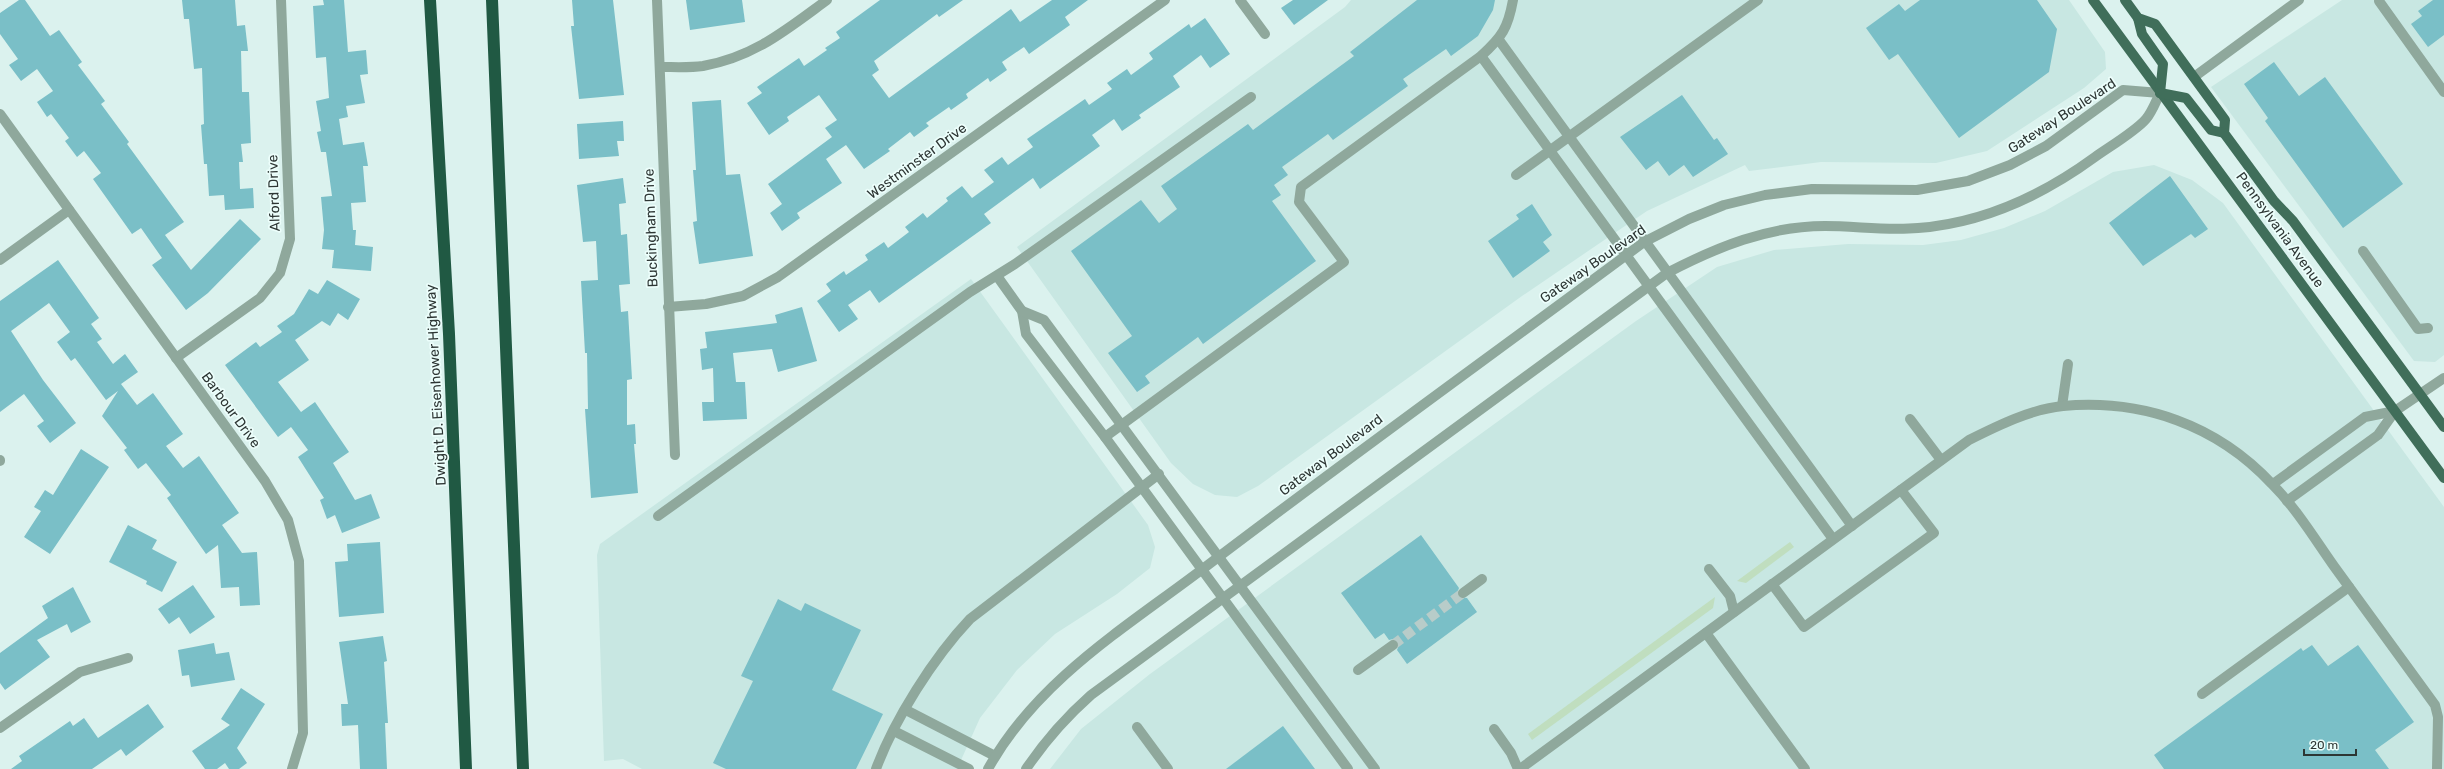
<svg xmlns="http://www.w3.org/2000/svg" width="2444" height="769" font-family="Rubik,sans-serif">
  <rect width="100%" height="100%" fill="#dbf2ee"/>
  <!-- built -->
  <g fill="#c8e7e2">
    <path d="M1351,0H2069L2105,52L2106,69L2084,88L1987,151L1936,163L1821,162L1749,171L1745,165L1647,211L1522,296L1258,486L1237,497L1215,495L1193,484L1171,463L1017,247L1345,7Z"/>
    <path d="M2342,0H2444V355L2435,362L2414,361L2211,87Z"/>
    <path d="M2154,165L2192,180L2223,203L2444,507V769H1050L1081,729L1150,674L1636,321L1717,267L1774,250L1848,244L1923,245L1961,240L2004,228L2045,211L2113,172Z"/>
    <path d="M971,279L1148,525L1155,547L1150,568L1117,594L1055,634L1017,670L980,718L957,769H642L623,759L604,761L597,555L600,544Z"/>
  </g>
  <!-- green -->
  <g fill="#c0debf">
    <path d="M1790,542L1794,547L1746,583L1737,581Z"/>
    <path d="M1715,597L1713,608L1532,740L1528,734Z"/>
  </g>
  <!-- building -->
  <g fill="#7abfc7">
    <path d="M19,0H25L50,36L59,30L82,62L78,65L105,101L101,104L129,142L127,144L184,222L165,235L191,270L240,219L261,239L208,293L186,310L152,265L162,258L141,228L132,234L93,179L101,173L84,151L77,157L65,141L69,138L51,114L47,117L37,102L53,91L37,69L21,81L9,65L18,59L0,34V13Z"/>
    <path d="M182,0H235L237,26L245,25L248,51H241L242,92H249L251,143L241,144L243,162H239L240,189L253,188L254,208L225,210L224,195L209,196L207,164H204L201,125L204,124L202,68L194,69L189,19H184Z"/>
    <path d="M323,0H344L348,52L366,50L368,74L360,75L365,103L346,106L348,117L339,119L343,145L364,142L368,166H363L366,202L351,203L353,230H356L355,245L373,247L371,271L332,268L334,250L322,249L324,230L321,197L332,196L326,152H321L317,132L321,131L316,101L329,98L326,57L316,58L313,6L324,5Z"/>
    <path d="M572,0H613L624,95L579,99L571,26H574Z"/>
    <path d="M686,0H742L745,22L690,30Z"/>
    <path d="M880,0H963L939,17L937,14L874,61L879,70L872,75L889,98L1011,9L1020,22L1052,0H1088L1065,17L1070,25L1029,54L1024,47L1002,62L1007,70L990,82L988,78L966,94L968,98L951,110L949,107L926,123L929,126L914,137L910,132L888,149L890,151L864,169L846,145L826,159L842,183L797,213L800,218L782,231L770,213L782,204L768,184L832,137L825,128L837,120L819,95L787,117L789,121L769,135L747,103L762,93L757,87L799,58L804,66L827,50L825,48L840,38L836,32Z"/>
    <path d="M1293,0H1328L1294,25L1281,8Z"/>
    <path d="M1417,0H1495L1493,10L1478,36L1451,56L1446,49L1403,79L1408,86L1333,140L1328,134L1282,167L1288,175L1274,185L1281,195L1272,201L1316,261L1203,344L1198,337L1145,376L1150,383L1137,392L1108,353L1132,336L1071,251L1141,200L1159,223L1177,209L1161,186L1248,124L1253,130L1354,56L1350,52Z"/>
    <path d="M1920,0H2037L2057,29L2049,72L1959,138L1898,54L1889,60L1866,28L1899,4L1905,11Z"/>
    <path d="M2433,0H2444V35L2428,47L2411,24L2422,16L2418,11Z"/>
    <path d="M1205,18L1230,54L1210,68L1201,55L1173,76L1180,87L1139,115L1141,118L1122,131L1114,119L1092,135L1100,146L1040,189L1033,178L984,214L991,223L879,303L870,290L848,305L858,319L839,332L817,301L831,291L826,284L844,271L846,275L868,260L865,255L884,242L888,248L909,232L905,227L923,213L927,218L948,201L946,198L962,186L972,198L994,182L984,170L1002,157L1008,165L1033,147L1027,139L1085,99L1089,105L1112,89L1107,83L1127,69L1131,75L1153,59L1149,53L1189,24L1191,28Z"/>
    <path d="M2274,62L2299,96L2325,77L2403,184L2343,228L2265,121L2268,118L2244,84Z"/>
    <path d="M1682,95L1714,140L1717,138L1728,154L1693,177L1684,165L1669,176L1658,161L1646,170L1620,137Z"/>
    <path d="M721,100L726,175L740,174L753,256L699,264L693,222L697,221L693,170H696L692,102Z"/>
    <path d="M623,121L624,141H617L619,156L579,159L577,124Z"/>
    <path d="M2170,176L2208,229L2195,238L2191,234L2143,266L2109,223Z"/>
    <path d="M623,178L626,203L619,204L621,235L627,234L630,284L619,285L621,312L628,311L632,379L627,380V425L635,424L636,444H634L638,493L591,498L585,409H588L587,353H585L581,281L598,280L596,241L583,242L577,185Z"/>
    <path d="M1532,204L1552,235L1543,242L1550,251L1513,278L1488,241L1519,219L1516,215Z"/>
    <path d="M58,260L99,318L91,324L102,339L97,342L113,364L125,354L138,372L121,384L137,405L153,393L183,434L166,446L183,468L199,456L239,513L222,525L242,553L257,552L260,605L240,606L239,587L221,588L218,545L206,554L167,498L171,495L146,463L138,469L124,450L127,448L102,416L118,391L106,400L75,358L71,361L57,342L70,332L49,303L11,331L43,380L76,423L50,443L37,426L44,421L24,394L0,412V301Z"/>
    <path d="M327,280L360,299L348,320L338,313L330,326L322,321L295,340L309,360L278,382L301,412L315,402L349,452L333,463L355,500L371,494L380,518L342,533L335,515L327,519L320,500L324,498L298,457L308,450L291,427L278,437L225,365L256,342L260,347L282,332L277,326L294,314L309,289L318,294Z"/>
    <path d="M802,307L817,361L778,372L772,349L733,353L736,382H745L747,419L703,421L702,402H714L713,368L702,370L700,349L707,348L705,332L777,323L775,315Z"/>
    <path d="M81,449L109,467L50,554L24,537L41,511L34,507L45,490L53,495Z"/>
    <path d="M128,525L157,540L152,549L177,562L162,592L146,584L147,581L109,562Z"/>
    <path d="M1421,535L1459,588L1457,593L1458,597L1467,598L1477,612L1407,664L1397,650L1399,645L1398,641L1393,639L1389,640L1384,633L1375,639L1341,593Z"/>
    <path d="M380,542L384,613L339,617L335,562L348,561L347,544Z"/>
    <path d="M193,585L215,617L190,634L179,617L169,624L158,609Z"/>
    <path d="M73,587L91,622L71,633L67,624L37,640L50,657L5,690L0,683V653L48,618L42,606Z"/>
    <path d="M778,599L801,611L805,603L861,630L832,690L883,714L856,769H726L713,763L753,681L741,676Z"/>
    <path d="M383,636L387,661L384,662L388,723H385L387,769H360L358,725L342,726L341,704H348L339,642Z"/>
    <path d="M214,643L216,654L229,652L235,680L191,687L189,675L182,676L178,650Z"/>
    <path d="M2312,645L2328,666L2358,645L2414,722L2375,750L2389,769H2164L2154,755L2301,648L2303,651Z"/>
    <path d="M241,688L265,704L237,748L247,763L239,769H229L225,763L217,769H205L192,751L230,725L221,719Z"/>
    <path d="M148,704L164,727L126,756L121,749L92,769H11L22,761L19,756L70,721L73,726L84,718L98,738Z"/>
    <path d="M1283,726L1315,769H1226Z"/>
  </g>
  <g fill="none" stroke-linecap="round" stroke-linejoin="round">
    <!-- minor-tunnel -->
    <path stroke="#b8ccc9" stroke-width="10" stroke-dasharray="10 5" stroke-linecap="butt" d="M1393,645L1463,593"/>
    <!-- minor -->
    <g stroke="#8fa89c" stroke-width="10">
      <path d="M657,0L675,455"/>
      <path d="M1240,0L1265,34"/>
      <path d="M2379,1L2444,92"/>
      <path d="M1499,40L1852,526"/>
      <path d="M1481,56L1833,539"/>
      <path d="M660,67C674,67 689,68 703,66C754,57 786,30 827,0"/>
      <path d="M2194,77L2299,0"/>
      <path d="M0,114L265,481L288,520L299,561L303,733L292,769"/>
      <path d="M1516,175L1758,0"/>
      <path d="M2363,251L2418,329L2428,328"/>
      <path d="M0,260L69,210"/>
      <path d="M997,276L1022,311L1026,334L1105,437L1348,769"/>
      <path d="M668,307L706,304L743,296L778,277L1165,0"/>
      <path d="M1022,311L1044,320L1375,769"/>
      <path d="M176,358L260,298L280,273L290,239L281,0"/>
      <path d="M2062,406L2068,364"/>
      <path d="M1910,419L1941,460"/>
      <path d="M1105,437L1344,262L1299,202L1301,187L1481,56C1502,37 1508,28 1513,0"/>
      <path d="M0,460V461"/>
      <path d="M2273,484L2365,417L2395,411"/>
      <path d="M2287,501L2378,435L2395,411L2444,378"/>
      <path d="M658,516L970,292L1015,264L1251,97"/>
      <path d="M1709,569L1730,596L1734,612"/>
      <path d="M1772,584L1804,627L1934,533L1901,490"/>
      <path d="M1463,593L1482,579"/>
      <path d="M1706,633L1805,769"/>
      <path d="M1358,670L1393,645"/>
      <path d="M2202,694L2349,587"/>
      <path d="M906,710L995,756"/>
      <path d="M1137,727L1168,769"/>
      <path d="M0,728L80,672L128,658"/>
      <path d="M1494,729L1511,753L1518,769"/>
      <path d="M894,731L969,769"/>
      <path d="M876,769C894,720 934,657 970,619L1159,474"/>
      <path d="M988,769C1036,682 1123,629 1200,571C1347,459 1496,352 1644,242L1689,219L1724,205L1765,195L1812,189L1917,190L1968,181L2010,165L2046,146L2123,90L2160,93C2156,101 2152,112 2146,119C2136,131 2109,147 2095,157C2043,195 1984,223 1918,228C1887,231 1856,226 1825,226C1768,226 1717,247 1667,273L1091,695C1065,718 1045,741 1026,769"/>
      <path d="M1520,769L1969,440C1997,426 2031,409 2063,406C2143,399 2217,425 2272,484C2297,509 2316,541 2336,569C2369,614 2402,659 2435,705L2438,717L2437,769"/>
    </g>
    <!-- major -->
    <g stroke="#406e5a" stroke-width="10">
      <path d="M2093,0L2444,478"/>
      <path d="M2125,0L2138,18L2155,24L2225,120L2224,133L2274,201L2293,221L2444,427"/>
      <path d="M2138,18L2142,34L2163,64L2160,93"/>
      <path d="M2160,93L2186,98L2211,130L2224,133"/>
    </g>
    <!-- highway -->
    <g stroke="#205943" stroke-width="12">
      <path d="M430,0L449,334L466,769"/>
      <path d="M492,0L523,769"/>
    </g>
  </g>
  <g text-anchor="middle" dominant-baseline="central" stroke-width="3.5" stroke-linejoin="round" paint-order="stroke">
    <!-- street labels -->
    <g font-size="14" fill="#2d3634" stroke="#ecfefb">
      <text transform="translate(2062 116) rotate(-33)">Gateway Boulevard</text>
      <text transform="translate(917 161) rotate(-36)">Westminster Drive</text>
      <text transform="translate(274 193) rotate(-92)">Alford Drive</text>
      <text transform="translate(651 228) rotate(-92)">Buckingham Drive</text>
      <text transform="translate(2280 230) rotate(54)">Pennsylvania Avenue</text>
      <text transform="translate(1593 264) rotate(-35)">Gateway Boulevard</text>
      <text transform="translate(436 385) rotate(-93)">Dwight D. Eisenhower Highway</text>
      <text transform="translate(231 410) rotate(54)">Barbour Drive</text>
      <text transform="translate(1331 455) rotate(-37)">Gateway Boulevard</text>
    </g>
  </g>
  <!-- scale -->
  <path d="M2304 749v6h52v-6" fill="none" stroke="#2d3634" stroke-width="2"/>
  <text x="2310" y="749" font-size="12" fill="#2d3634" stroke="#ecfefb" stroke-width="3" paint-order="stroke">20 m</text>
</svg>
